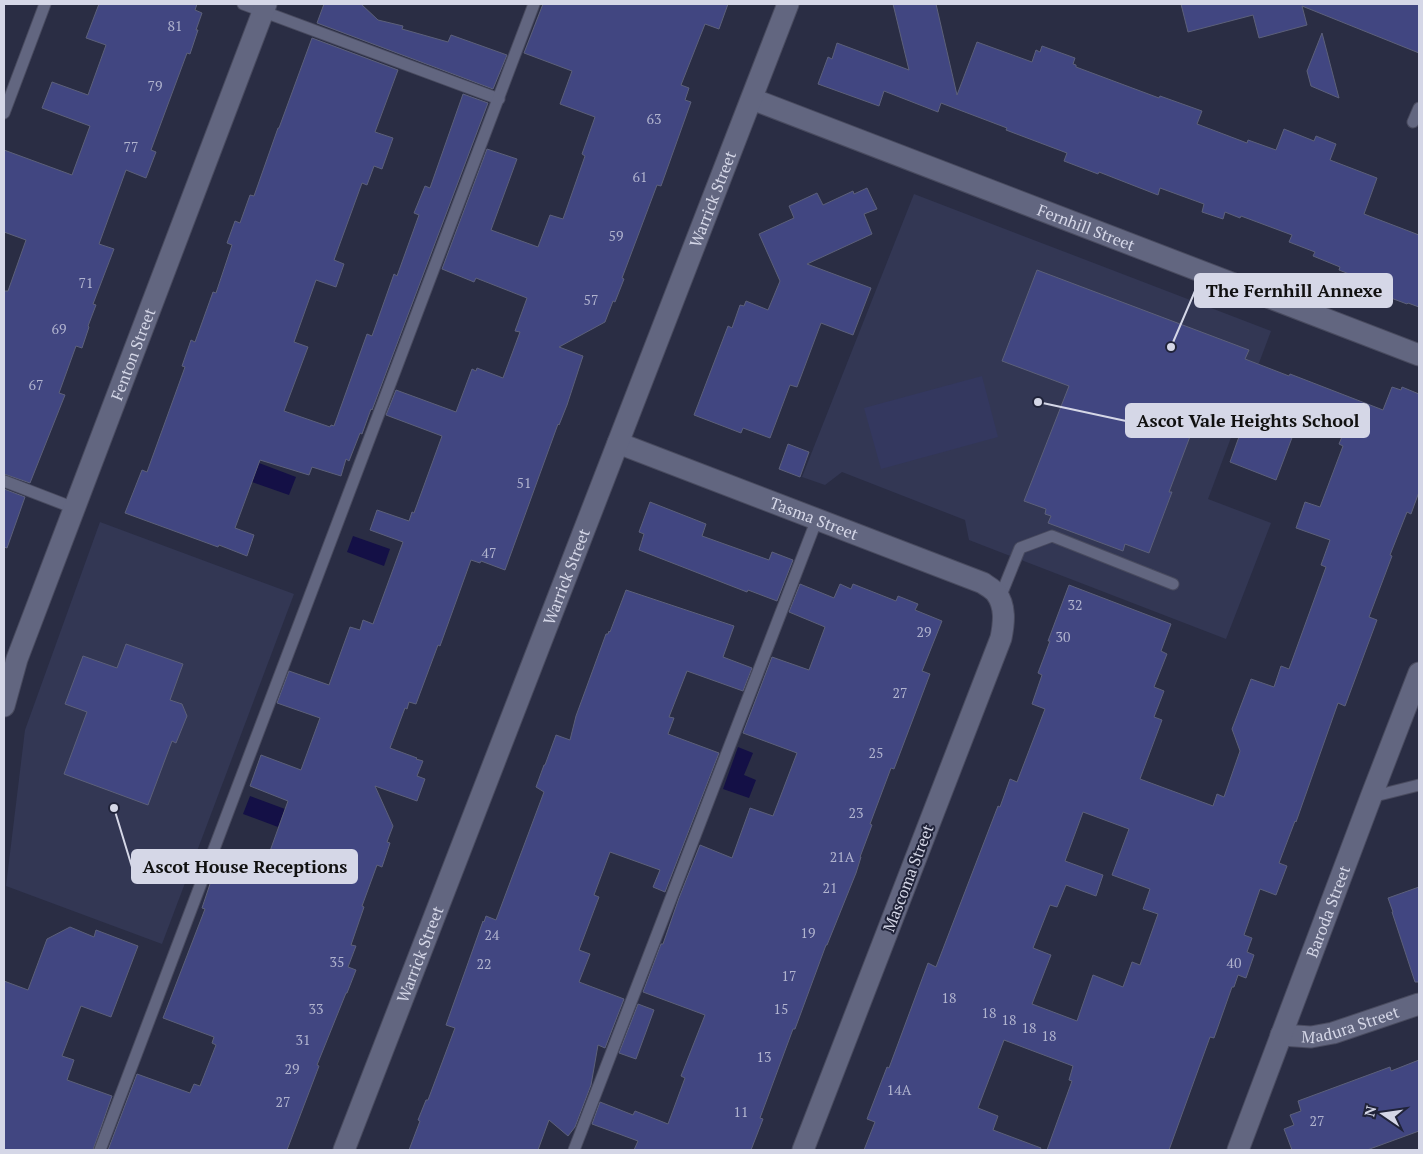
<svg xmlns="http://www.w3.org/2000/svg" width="1423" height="1154" font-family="'PT Serif',serif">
  <rect width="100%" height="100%" fill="#2a2d44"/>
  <!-- built -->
  <g fill="#333754">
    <path d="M914,194L1271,331L1208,499L1271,523L1226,639L969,540L965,520L842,472L825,485L802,477Z"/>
    <path d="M100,522L294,594L162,944L6,886L25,730Z"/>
  </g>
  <!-- green -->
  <path fill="#34385f" d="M982,376L998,437L881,469L864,408Z"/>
  <!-- water -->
  <g fill="#141046">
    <path d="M259,463L296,477L289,495L252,482Z"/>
    <path d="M353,536L390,549L384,566L347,552Z"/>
    <path d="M738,747L753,753L744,775L756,780L749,798L723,789Z"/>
    <path d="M250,796L285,809L278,827L243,814Z"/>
  </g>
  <!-- building -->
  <g fill="#414681" stroke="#5c607a" fill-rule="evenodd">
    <path d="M99,4H197L195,10L202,13L196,30H198L190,54L187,53L151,150L156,152L146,178L126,170L99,244L114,249L93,304L96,305L88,326L89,327L82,348L76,346L59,393L65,395L30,483L4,474V291H8L26,240L4,232V150L72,175L90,126L42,108L52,82L88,95L106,45L86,38Z"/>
    <path d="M324,4H361L378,20L403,26L402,29L448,42L451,35L507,55L493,89L317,23Z"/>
    <path d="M543,4H728L719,29L705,24L681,85L689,88L685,100L691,102L661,186L657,185L622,278L624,279L615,302L613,301L605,322L559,347L583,356L567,405L559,425L558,424L505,570L481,561L480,563L471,560L440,646L438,645L416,704L409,702L407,709L405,708L390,748L417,758L416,759L423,761L417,776L425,779L417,801L375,786L393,826L387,842L390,843L382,867L377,865L362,906L364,907L351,945L356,946L348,967L356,970L347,993H346L317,1065L319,1066L287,1150H108L137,1074L190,1093L194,1084L200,1086L216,1045L212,1043L214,1037L163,1018L205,909L202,908L220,854L222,850L265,865L288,801L250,786L261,755L301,770L320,718L277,703L289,671L329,685L350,627L360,630L363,620L373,624L403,542L370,530L377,510L409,521L412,512L414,513L442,436L386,415L396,390L456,412L472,369L476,371L477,368L503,378L520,332L515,331L527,298L476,278L474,282L442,269L487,149L517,159L491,230L538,247L550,215L563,219L585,156L582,154L595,117L560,104L572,71L524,53Z"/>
    <path d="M893,4H936L957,95L977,42L1032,62L1036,50L1040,52L1042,46L1075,58L1073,64L1076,65V67L1159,98L1160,96L1202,111L1197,124L1247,143L1248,140L1276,150L1284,129L1314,141L1316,136L1336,144L1330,160L1377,178L1364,214L1419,235V307L1408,303L1407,304L1372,291L1375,284L1339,270L1340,267L1313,256L1315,252L1289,242L1292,235L1241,216L1240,218L1225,212L1223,219L1202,212L1204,204L1160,188L1158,195L1099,172L1098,174L1064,161L1067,153L1006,130L1007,128L941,103L938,112L884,91L879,106L818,84L828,57L832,59L837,43L909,70Z"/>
    <path d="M1181,4H1419V53L1302,6L1307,25L1259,38L1253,15L1188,32Z"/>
    <path d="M1322,33L1339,98L1311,86L1307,71Z"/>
    <path d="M312,38L398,70L375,132L393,138L382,169L374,166L367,185L362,183L334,260L344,264L336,287L316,280L294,342L308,347L284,411L330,427L331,425L334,426L367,334L372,336L394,274L397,276L419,215L414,213L425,186L430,188L463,94L488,103L372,410L371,409L362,434L360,433L349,461L346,459L341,476L312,467L309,475L260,460L235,528L254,535L247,556L219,545L218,547L125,513L142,470L147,472L176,392L185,367L182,366L191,340L195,342L213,292L216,293L232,245L227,243L235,221L240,223L250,195L254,196L278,128H279Z"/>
    <path d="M867,188L877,209L864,214L872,234L807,264L871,288L853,335L821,323L797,387L790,385L770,438L743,428L741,433L694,415L728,326L732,328L740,305L744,306L746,301L768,310L780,281L759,234L794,218L789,206L817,193L823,205L853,191L854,194Z"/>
    <path d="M1037,270L1249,350L1245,359L1289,376L1290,374L1383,410L1392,387L1401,390L1402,387L1419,394V492L1411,514L1407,512L1390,555L1392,556L1369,617L1377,620L1345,706L1338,703L1296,822L1295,821L1279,863L1287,866L1276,895L1260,889L1244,935L1252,938L1247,952L1254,955L1246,978L1238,975L1234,987H1232L1214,1038L1210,1037L1169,1150H1047L1072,1081L1069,1080L1073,1066L1004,1040L978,1108L998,1116L993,1130L1041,1148L1040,1150H864L875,1122L867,1119L887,1067L889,1068L928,963L936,967L998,806L1000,807L1010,779L1017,782L1045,709L1032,704L1042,675L1038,673L1050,641H1048L1069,585L1171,624L1161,651L1167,654L1154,687L1164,691L1154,717L1162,720L1140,779L1213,806L1217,794L1224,797L1240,751L1232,729L1251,679L1274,687L1281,666L1289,669L1326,567L1321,565L1330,540L1296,528L1305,502L1320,507L1343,446L1339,444L1348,422L1304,406L1276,480L1230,462L1240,434L1197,418L1169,492H1172L1149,553L1125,544L1123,551L1048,523L1051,516L1045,514L1046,509L1024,501L1069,386L1002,361ZM1083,812L1129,829L1112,875L1150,889L1143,909L1158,914L1140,965L1132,962L1123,987L1093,975L1077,1021L1032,1004L1051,955L1033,948L1050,905L1057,907L1066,885L1096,896L1103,875L1065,861Z"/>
    <path d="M788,444L809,452L800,477L779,469Z"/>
    <path d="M4,489L25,497L7,548L4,547Z"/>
    <path d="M650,502L706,524L702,536L769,560L772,552L793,560L777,601L748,590L747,592L639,550L644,534L639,532Z"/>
    <path d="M800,584L834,598L840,584L851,589L853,584L896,601L898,596L918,604L915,610L942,621L922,671L930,674L894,769L891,768L870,824L872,825L860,857H861L856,873L827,945H826L795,1029H793L760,1118L763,1119L751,1150H634L638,1141L592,1124L600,1102L633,1115L635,1111L668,1124L685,1078L681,1076L705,1015L643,992L661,944H663L679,898L700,845L732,858L750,808L773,816L797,753L743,733L772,657L809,670L825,627L789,612Z"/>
    <path d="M626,590L734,626L723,657L752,668L743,691L687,671L669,717L674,718L668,734L719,753L665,892L653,887L660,870L610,852L594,895L599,897L579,950L590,954L579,982L624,999L605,1048L598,1045L591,1085L575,1127L568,1136L549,1120L538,1150H409L420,1121L418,1120L426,1100H428L455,1028L446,1025L483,921L484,922L486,916L496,920L544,792L536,787L544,765H545L556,735L570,740L576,716L606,634H608L609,631L610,632Z"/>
    <path d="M126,644L183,664L170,700L182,704L187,716L176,743L172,741L148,805L64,774L87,712L65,704L83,656L117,668Z"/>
    <path d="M1419,887V982H1415L1392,912H1393L1388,898Z"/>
    <path d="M70,927L94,937L96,930L138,946L111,1017L81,1006L62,1056L74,1060L67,1080L112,1096L93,1150H4V981L28,990L47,939Z"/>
    <path d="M638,1004L654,1010L636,1059L619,1053Z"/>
    <path d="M1419,1060V1131L1367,1150H1292L1284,1129L1294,1125L1290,1115L1301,1111L1298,1101L1390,1067L1391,1071Z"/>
  </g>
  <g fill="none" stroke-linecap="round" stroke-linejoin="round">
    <defs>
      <g id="service">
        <path d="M243,4L499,99"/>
        <path d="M4,113L45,4"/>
        <path d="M1413,122L1419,108"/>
        <path d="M4,481L74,508"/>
        <path d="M999,600L1020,548L1052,536L1173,584"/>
        <path d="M1371,797L1419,785"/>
        <path d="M100,1150L534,4"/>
        <path d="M574,1150L817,519"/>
      </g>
      <g id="minor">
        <path id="s1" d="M752,99L1419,355"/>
        <path id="s2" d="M618,443L983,583C987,586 993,589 996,593C1006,606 1004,623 1001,638L803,1150"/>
        <path id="s3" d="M4,706L17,659L266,4"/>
        <path id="s4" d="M1281,1035L1311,1037L1333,1033L1419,1004"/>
        <path id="s5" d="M344,1150L788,4"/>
        <path id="s6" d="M1238,1150L1371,797L1419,673"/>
      </g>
    </defs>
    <!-- service casing -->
    <use href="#service" stroke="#494b5f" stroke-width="13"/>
    <!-- minor casing -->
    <use href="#minor" stroke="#494b5f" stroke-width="23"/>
    <!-- service -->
    <use href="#service" stroke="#626680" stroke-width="11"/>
    <!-- minor -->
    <use href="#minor" stroke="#626680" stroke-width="21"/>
  </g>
  <g text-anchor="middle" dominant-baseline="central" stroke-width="4" stroke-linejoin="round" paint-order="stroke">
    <!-- number labels -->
    <g font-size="14" fill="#b0b3ce">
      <text x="175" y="25">81</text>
      <text x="155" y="85">79</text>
      <text x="654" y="118">63</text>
      <text x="131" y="146">77</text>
      <text x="640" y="176">61</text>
      <text x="616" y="235">59</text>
      <text x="86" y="282">71</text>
      <text x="591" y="299">57</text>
      <text x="59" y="328">69</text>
      <text x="36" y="384">67</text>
      <text x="524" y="482">51</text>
      <text x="489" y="552">47</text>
      <text x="1075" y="604">32</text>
      <text x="924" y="631">29</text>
      <text x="1063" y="636">30</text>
      <text x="900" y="692">27</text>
      <text x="876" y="752">25</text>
      <text x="856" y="812">23</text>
      <text x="842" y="856">21A</text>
      <text x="830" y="887">21</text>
      <text x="808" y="932">19</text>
      <text x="492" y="934">24</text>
      <text x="337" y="961">35</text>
      <text x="1234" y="962">40</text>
      <text x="484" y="963">22</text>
      <text x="789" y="975">17</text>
      <text x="949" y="997">18</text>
      <text x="316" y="1008">33</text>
      <text x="781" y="1008">15</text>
      <text x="989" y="1012">18</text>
      <text x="1009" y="1019">18</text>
      <text x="1029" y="1027">18</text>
      <text x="1049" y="1035">18</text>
      <text x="303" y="1039">31</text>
      <text x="764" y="1056">13</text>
      <text x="292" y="1068">29</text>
      <text x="899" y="1089">14A</text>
      <text x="283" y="1101">27</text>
      <text x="741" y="1111">11</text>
      <text x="1317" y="1120">27</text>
    </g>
    <!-- street labels -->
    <g font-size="16" fill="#d5d7e7" stroke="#202339">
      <text stroke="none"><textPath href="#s5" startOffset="1020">Warrick Street</textPath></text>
      <text stroke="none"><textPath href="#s1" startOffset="358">Fernhill Street</textPath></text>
      <text stroke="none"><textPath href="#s3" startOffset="375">Fenton Street</textPath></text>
      <text stroke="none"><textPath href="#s2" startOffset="210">Tasma Street</textPath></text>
      <text stroke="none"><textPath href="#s5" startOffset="615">Warrick Street</textPath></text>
      <text transform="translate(908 878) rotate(-69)">Mascoma Street</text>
      <text stroke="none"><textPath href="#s6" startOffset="255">Baroda Street</textPath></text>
      <text stroke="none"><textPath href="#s5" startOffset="210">Warrick Street</textPath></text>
      <text stroke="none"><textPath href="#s4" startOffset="71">Madura Street</textPath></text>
    </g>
  </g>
  <!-- callouts -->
  <path fill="none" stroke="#d5d7e7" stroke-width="2" d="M1171 347L1195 291M1038 402L1126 421M114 808L132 867"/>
  <g fill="#d5d7e7" stroke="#202339" stroke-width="2">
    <circle cx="1171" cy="347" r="5"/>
    <circle cx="1038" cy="402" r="5"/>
    <circle cx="114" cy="808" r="5"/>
  </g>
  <g fill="#d5d7e7" stroke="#d5d7e7" stroke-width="2">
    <rect x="1195" y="274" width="197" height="33" rx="5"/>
    <rect x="1126" y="404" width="243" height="33" rx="5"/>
    <rect x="132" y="850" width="225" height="33" rx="5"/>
  </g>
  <g font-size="18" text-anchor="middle" font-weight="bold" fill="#111">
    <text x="1294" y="297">The Fernhill Annexe</text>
    <text x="1248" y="427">Ascot Vale Heights School</text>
    <text x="245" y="873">Ascot House Receptions</text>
  </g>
  <!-- border -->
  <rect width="1423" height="1154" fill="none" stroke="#d5d7e7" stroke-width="10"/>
  <!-- north arrow -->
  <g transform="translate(1383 1114) rotate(283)" stroke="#202339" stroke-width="4" paint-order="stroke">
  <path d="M0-4L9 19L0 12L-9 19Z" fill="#d5d7e7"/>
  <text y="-8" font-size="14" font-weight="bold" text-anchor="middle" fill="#d5d7e7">N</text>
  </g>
</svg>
